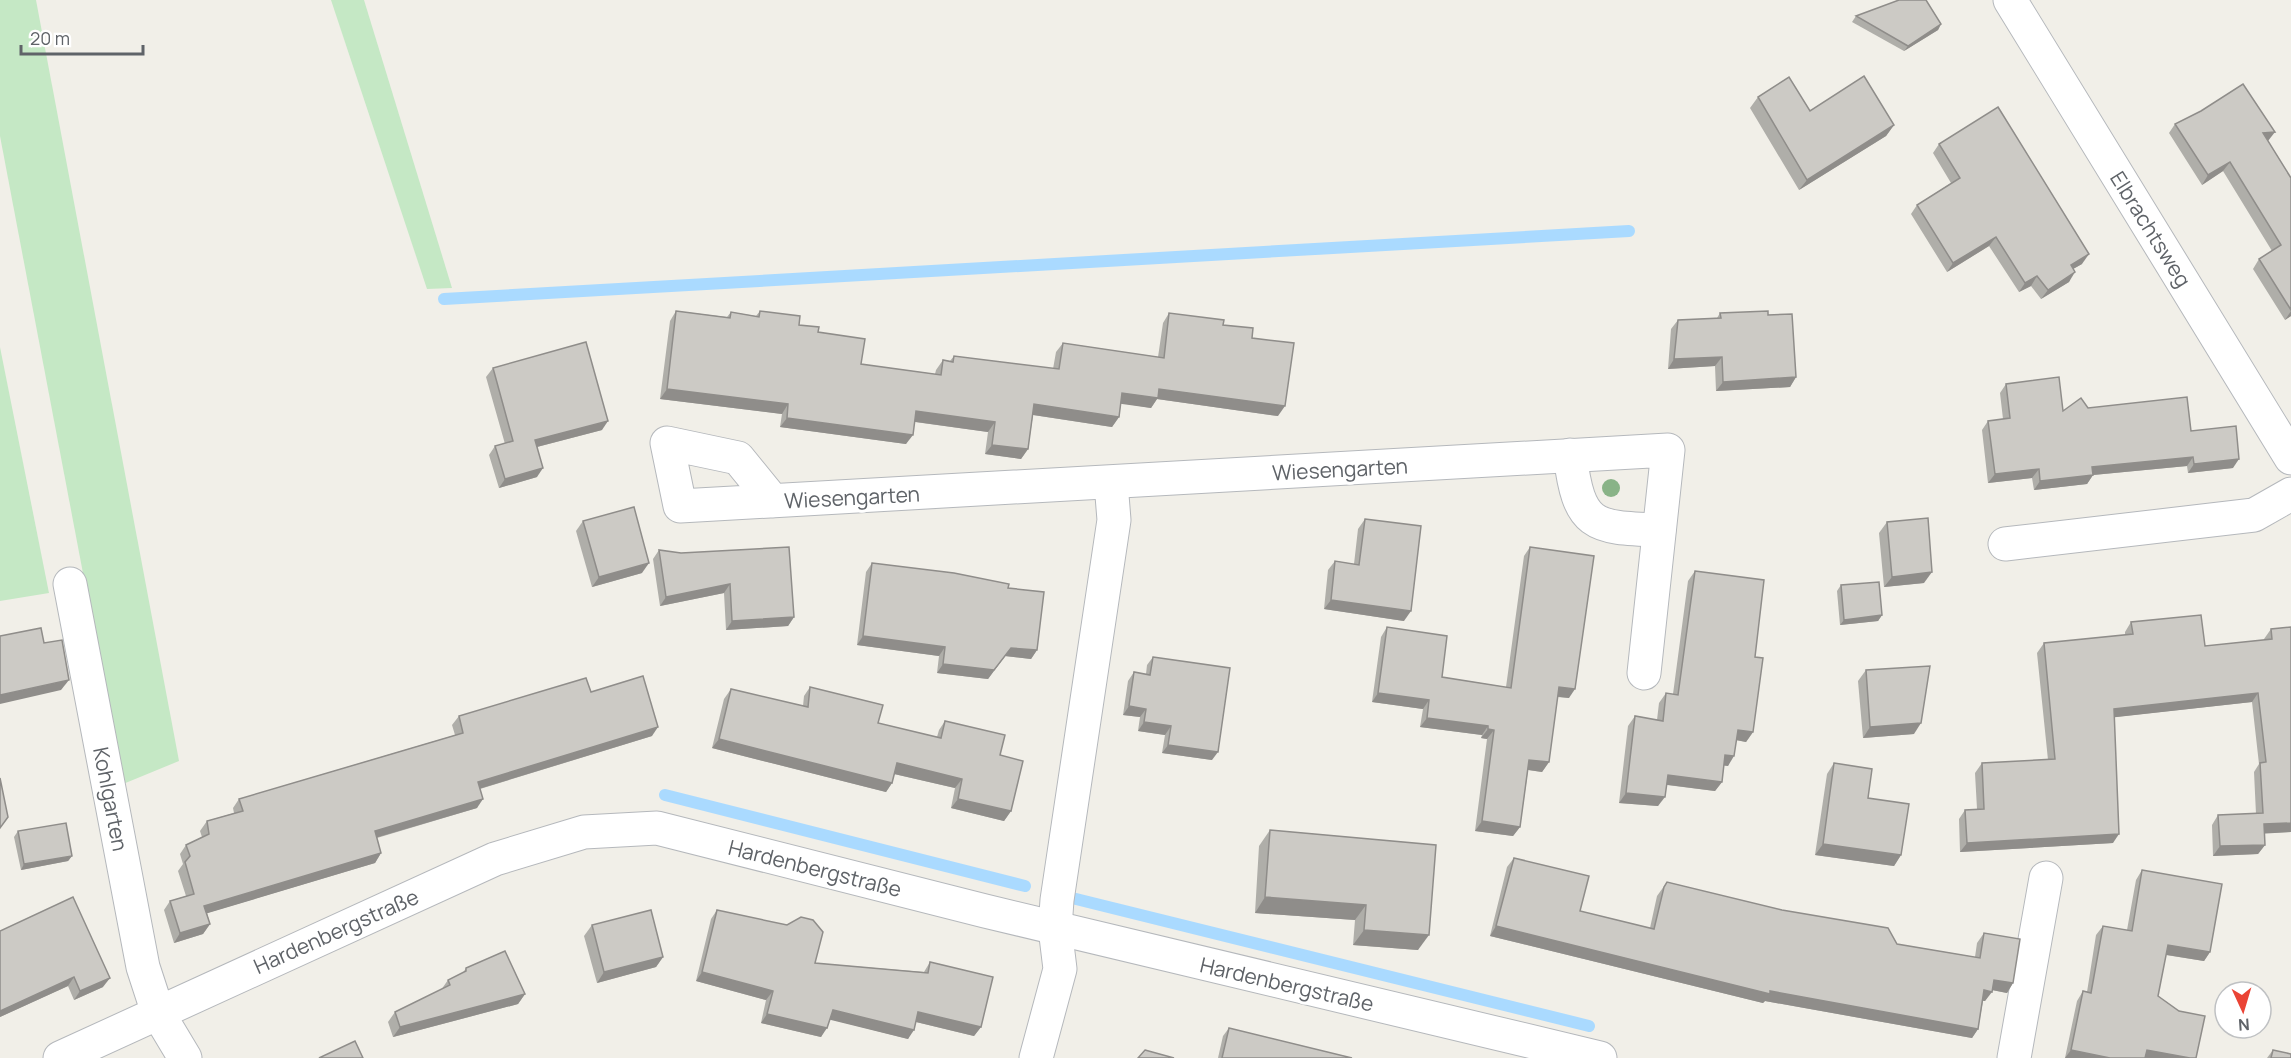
<svg xmlns="http://www.w3.org/2000/svg" width="2291" height="1058" font-family="Manrope,sans-serif">
  <rect width="100%" height="100%" fill="#f1efe8"/>
  <!-- green -->
  <g fill="#c5e8c5">
    <path d="M0,0H36L179,761L123,784L0,136Z"/>
    <path d="M331,0H364L452,288L427,289Z"/>
    <path d="M0,347L49,593L0,601Z"/>
  </g>
  <g fill="none" stroke-linecap="round" stroke-linejoin="round">
    <!-- stream -->
    <g stroke="#aadaff" stroke-width="12">
      <path d="M444,299L1629,231"/>
      <path d="M665,795L1025,886"/>
      <path d="M1072,898L1589,1026"/>
    </g>
    <defs>
      <g id="minor">
        <path d="M2010,0L2291,458"/>
        <path d="M1570,455C1579,526 1592,528 1659,530"/>
        <path d="M773,501L738,458L667,443L680,506L1668,450L1644,673"/>
        <path d="M2005,544L2254,515L2291,494"/>
        <path d="M70,584L143,967L158,1013L185,1058"/>
        <path d="M60,1058L495,859L584,832L657,828L985,911L1600,1058"/>
        <path d="M1036,1058L1060,969L1055,928L1057,900L1114,520L1111,483"/>
        <path d="M2014,1058L2046,878"/>
      </g>
    </defs>
    <!-- minor casing -->
    <use href="#minor" stroke="#b5b8bc" stroke-width="35"/>
    <!-- minor -->
    <use href="#minor" stroke="#fff" stroke-width="33"/>
  </g>
  <!-- trees -->
  <circle fill="#89b387" cx="1611" cy="488" r="9"/>
  <!-- wall -->
  <g fill="#afaea9">
    <path d="M1856,16L1941,24L1938,30L1904,51L1852,22Z"/>
    <path d="M1758,97L1810,111L1894,125L1886,136L1799,190L1750,108Z"/>
    <path d="M2175,124L2268,141L2291,178V316L2285,320L2253,269L2259,259L2272,251L2223,171L2202,185L2169,133Z"/>
    <path d="M1939,144L2082,264L2073,269L2069,282L2041,299L2031,286L2019,292L1989,246L1947,272L1911,214L1917,205L1951,183L1933,153Z"/>
    <path d="M676,311L727,317L731,312L756,316L760,311L818,332L861,364L935,374L936,370L943,360L950,361L954,356L1053,369L1056,352L1063,343L1158,357L1163,323L1169,313L1223,325L1252,338L1278,416L1157,399L1151,408L1121,403L1119,417L1112,427L1033,415L1028,449L1021,459L985,454L988,432L915,422L906,444L780,427L782,414L660,399L670,321Z"/>
    <path d="M1720,313L1768,315L1796,377L1790,387L1716,391L1715,366L1668,369L1671,329L1678,320L1717,318Z"/>
    <path d="M493,368L602,430L537,447V477L499,488L489,455L495,446L505,444L486,377Z"/>
    <path d="M2006,384L2063,411L2088,408L2233,468L2188,473L2187,466L2093,475L2087,484L2034,490L2032,478L1988,483L1982,430L1988,421L2003,419L2000,393Z"/>
    <path d="M1365,519L1404,621L1324,609L1328,570L1335,561L1354,564L1358,529Z"/>
    <path d="M583,521L642,573L592,587L576,531Z"/>
    <path d="M1887,522L1924,583L1884,587L1879,533Z"/>
    <path d="M1530,547L1569,698L1557,697L1549,762L1542,772L1528,770L1520,827L1513,836L1475,831L1487,739L1481,738L1482,735L1420,727L1423,709L1372,702L1381,637L1387,627L1442,677L1506,687L1524,556Z"/>
    <path d="M659,550L681,553L794,617L788,626L726,630L724,593L660,606L653,559Z"/>
    <path d="M872,563L1008,588L1037,650L1031,659L1005,656L988,679L937,673L939,656L857,645L866,572Z"/>
    <path d="M1695,571L1755,657L1753,732L1746,742L1736,740L1728,766L1724,765L1722,782L1715,791L1667,785L1658,806L1619,803L1628,726L1635,716L1657,720L1659,703L1666,693L1673,694L1688,581Z"/>
    <path d="M1841,585L1882,615L1878,621L1840,625L1837,591Z"/>
    <path d="M2131,622L2205,646L2265,640L2264,639L2271,629L2291,627V832L2265,833V845L2258,854L2213,856L2212,825L2218,815L2256,814L2254,772L2259,764L2252,702L2115,717L2113,843L1960,852L1959,819L1965,810L1977,809L1975,773L1982,763L2048,760L2037,653L2044,643L2125,635V632Z"/>
    <path d="M1153,657L1212,760L1162,753L1165,735L1138,731L1140,717L1123,715L1128,681L1134,672L1146,674L1147,665Z"/>
    <path d="M1866,670L1914,734L1863,738L1858,681Z"/>
    <path d="M810,687L878,723L937,737L939,730L945,721L1000,755L1011,811L1004,821L951,808L955,788L894,774L892,783L886,792L712,748L724,699L731,689L803,706L804,696Z"/>
    <path d="M591,692L652,736L480,789L477,808L377,838L381,853L375,863L207,913L210,924L203,934L174,943L164,910L170,901L186,896L178,871L183,864L180,854L186,845L202,837L200,831L207,821L234,813L233,808L239,799L455,735L452,725L459,716Z"/>
    <path d="M1834,763L1868,798L1901,855L1894,866L1815,855L1827,774Z"/>
    <path d="M1270,830L1436,845L1418,950L1353,945L1355,920L1255,913L1259,846Z"/>
    <path d="M18,831L72,856L68,861L21,870L14,837Z"/>
    <path d="M1514,858L1580,911L1650,928L1657,896L1667,882L1897,944L1975,957L1977,943L1984,933L2013,983L2007,993L1992,990L1985,1001H1983L1978,1029L1972,1038L1765,1001L1763,1003L1490,936L1507,867Z"/>
    <path d="M2142,870L2210,952L2204,961L2166,955L2158,996L2196,1058H2065L2077,1001L2083,991L2087,992L2096,935L2103,926L2127,930L2136,880Z"/>
    <path d="M717,910L815,963L924,972L930,962L981,1027L974,1036L916,1022L908,1039L830,1019L821,1037L761,1023L766,1000L696,981L711,919Z"/>
    <path d="M592,925L663,957L656,967L597,983L584,936Z"/>
    <path d="M0,931L103,987L74,1000L68,986L0,1017Z"/>
    <path d="M466,968L525,994L518,1004L393,1037L388,1022L395,1012L441,990L448,980L463,973Z"/>
    <path d="M1229,1028L1352,1058H1218L1223,1036Z"/>
    <path d="M2273,1050L2291,1058H2267Z"/>
  </g>
  <!-- shaded-wall -->
  <g fill="#8f8d8a">
    <path d="M1941,24L1938,30L1904,51L1908,46Z"/>
    <path d="M1894,125L1886,136L1799,190L1807,180Z"/>
    <path d="M2275,132L2268,141L2263,133Z"/>
    <path d="M2230,162L2223,171L2202,185L2208,175Z"/>
    <path d="M1996,237L1989,246L1947,272L1953,263Z"/>
    <path d="M2089,254L2082,264L2064,274L2071,265Z"/>
    <path d="M2075,272L2069,282L2041,299L2048,290Z"/>
    <path d="M2037,276L2031,286L2019,292L2025,283Z"/>
    <path d="M2291,311V316L2285,320Z"/>
    <path d="M1722,357L1715,366L1668,369L1674,359Z"/>
    <path d="M1796,377L1790,387L1716,391L1723,382Z"/>
    <path d="M667,389L788,404L782,414L660,399Z"/>
    <path d="M1159,389L1285,406L1278,416L1157,399L1151,408L1115,403L1122,393Z"/>
    <path d="M1034,404L1119,417L1112,427L1027,414Z"/>
    <path d="M916,411L995,422L988,432L909,421Z"/>
    <path d="M787,418L913,435L906,444L780,427Z"/>
    <path d="M608,421L602,430L529,449L535,440Z"/>
    <path d="M992,445L1028,449L1021,459L985,454Z"/>
    <path d="M2193,457L2187,466L2093,475L2087,484L2034,490L2040,481L2092,467Z"/>
    <path d="M2239,459L2233,468L2188,473L2194,464Z"/>
    <path d="M543,468L537,477L499,488L505,479Z"/>
    <path d="M2039,469L2032,478L1988,483L1995,474Z"/>
    <path d="M649,563L642,573L592,587L599,577Z"/>
    <path d="M1932,572L1924,583L1884,587L1892,577Z"/>
    <path d="M730,584L724,593L660,606L666,597Z"/>
    <path d="M1331,600L1411,611L1404,621L1324,609Z"/>
    <path d="M1882,615L1878,621L1840,625L1844,620Z"/>
    <path d="M794,617L788,626L726,630L732,621Z"/>
    <path d="M863,636L945,647L939,656L857,645Z"/>
    <path d="M1011,648L1037,650L1031,659L1005,656L988,679L937,673L943,664Z"/>
    <path d="M69,680L61,690L0,704V695Z"/>
    <path d="M1559,687L1575,689L1569,698L1552,696Z"/>
    <path d="M1378,693L1429,700L1423,709L1372,702Z"/>
    <path d="M2258,693L2252,702L2108,718L2114,709Z"/>
    <path d="M1129,706L1146,709L1140,717L1123,715Z"/>
    <path d="M1427,718L1488,726L1482,735L1420,727Z"/>
    <path d="M1144,722L1171,726L1165,735L1138,731Z"/>
    <path d="M1921,723L1914,734L1863,738L1870,727Z"/>
    <path d="M658,727L652,736L472,791L478,782Z"/>
    <path d="M1488,729L1494,730L1487,739L1481,738Z"/>
    <path d="M1738,730L1753,732L1746,742L1731,739Z"/>
    <path d="M719,739L892,783L886,792L712,748Z"/>
    <path d="M1168,745L1218,752L1212,760L1162,753Z"/>
    <path d="M1725,755L1734,756L1728,766L1719,765Z"/>
    <path d="M1529,760L1549,762L1542,772L1523,769Z"/>
    <path d="M897,763L962,779L955,788L890,773Z"/>
    <path d="M1668,775L1722,782L1715,791L1661,784Z"/>
    <path d="M1626,793L1665,797L1658,806L1619,803Z"/>
    <path d="M483,799L477,808L368,840L375,831Z"/>
    <path d="M958,799L1011,811L1004,821L951,808Z"/>
    <path d="M1482,821L1520,827L1513,836L1475,831Z"/>
    <path d="M2291,823V832L2257,834L2264,824Z"/>
    <path d="M2119,834L2113,843L1960,852L1967,843Z"/>
    <path d="M1823,844L1901,855L1894,866L1815,855Z"/>
    <path d="M2265,845L2258,854L2213,856L2220,846Z"/>
    <path d="M381,853L375,863L198,916L204,906Z"/>
    <path d="M72,856L68,861L21,870L24,864Z"/>
    <path d="M1265,897L1366,905L1355,920L1255,913Z"/>
    <path d="M210,924L203,934L174,943L180,933Z"/>
    <path d="M1496,926L1978,1029L1972,1038L1765,1001L1763,1003L1490,936Z"/>
    <path d="M1364,930L1429,935L1418,950L1353,945Z"/>
    <path d="M2168,945L2210,952L2204,961L2161,954Z"/>
    <path d="M663,957L656,967L597,983L604,972Z"/>
    <path d="M702,972L773,991L766,1000L696,981Z"/>
    <path d="M74,977L68,986L0,1017V1011Z"/>
    <path d="M110,978L103,987L74,1000L80,991Z"/>
    <path d="M1994,980L2013,983L2007,993L1987,989Z"/>
    <path d="M1984,990L1992,992L1985,1001L1978,1000Z"/>
    <path d="M525,994L518,1004L393,1037L400,1027Z"/>
    <path d="M833,1010L914,1030L908,1039L827,1019Z"/>
    <path d="M918,1012L981,1027L974,1036L912,1021Z"/>
    <path d="M767,1014L827,1028L821,1037L761,1023Z"/>
    <path d="M2071,1050L2110,1058H2065Z"/>
    <path d="M2147,1050L2190,1058H2141Z"/>
  </g>
  <!-- building -->
  <g fill="#cccac5" stroke="#8f8d8a" stroke-width="1.5">
    <path d="M1899,0H1926L1941,24L1908,46L1856,16Z"/>
    <path d="M1864,76L1894,125L1807,180L1758,97L1789,77L1810,111Z"/>
    <path d="M2243,84L2275,132L2263,133L2291,178V310L2259,259L2281,245L2230,162L2208,175L2175,124L2201,111Z"/>
    <path d="M1998,107L2089,254L2071,265L2075,272L2048,290L2037,276L2025,283L1996,237L1953,263L1917,205L1960,178L1939,144Z"/>
    <path d="M676,311L730,318L731,312L759,317L760,311L800,316L799,325L819,327L818,332L865,339L861,364L941,375L943,360L953,362L954,356L1059,369L1063,343L1164,358L1169,313L1224,320L1223,325L1253,328L1252,338L1294,343L1285,406L1159,389L1158,398L1122,393L1119,417L1034,404L1028,449L992,445L995,422L916,411L913,435L787,418L788,404L667,389Z"/>
    <path d="M1768,311V315L1792,314L1796,377L1723,382L1722,357L1674,359L1678,320L1721,318L1720,313Z"/>
    <path d="M586,342L608,421L535,440L543,468L505,479L495,446L513,441L493,368Z"/>
    <path d="M2059,377L2063,411L2081,398L2088,408L2187,397L2191,431L2236,426L2239,459L2194,464L2193,457L2092,467L2093,475L2040,481L2039,469L1995,474L1988,421L2010,418L2006,384Z"/>
    <path d="M634,507L649,563L599,577L583,521Z"/>
    <path d="M1928,518L1932,572L1892,577L1887,522Z"/>
    <path d="M1365,519L1421,526L1411,611L1331,600L1335,561L1359,565Z"/>
    <path d="M789,547L794,617L732,621L730,584L666,597L659,550L681,553Z"/>
    <path d="M1530,547L1594,556L1575,689L1559,687L1549,762L1529,760L1520,827L1482,821L1494,730L1488,729V726L1427,718L1429,700L1378,693L1387,627L1447,636L1442,677L1511,688Z"/>
    <path d="M872,563L954,573L1009,584L1008,588L1044,592L1037,650L1011,648L994,670L943,664L945,647L863,636Z"/>
    <path d="M1695,571L1764,580L1755,657L1763,658L1753,732L1738,730L1734,756L1725,755L1722,782L1668,775L1665,797L1626,793L1635,716L1663,721L1666,693L1678,695Z"/>
    <path d="M1879,582L1882,615L1844,620L1841,585Z"/>
    <path d="M2201,615L2205,646L2272,639L2271,629L2291,627V823L2264,824L2265,845L2220,846L2218,815L2263,813L2260,763L2266,762L2258,693L2114,709L2119,834L1967,843L1965,810L1984,809L1982,763L2055,759L2044,643L2133,634L2131,622Z"/>
    <path d="M41,628L44,643L62,640L69,680L0,695V636Z"/>
    <path d="M1153,657L1230,668L1218,752L1168,745L1171,726L1144,722L1146,709L1129,706L1134,672L1150,675Z"/>
    <path d="M1930,666L1921,723L1870,727L1866,670Z"/>
    <path d="M643,676L658,727L478,782L483,799L375,831L381,853L204,906L210,924L180,933L170,901L194,894L185,862L190,856L186,845L209,834L207,821L243,811L239,799L463,733L459,716L586,678L591,692Z"/>
    <path d="M810,687L883,705L878,723L941,738L945,721L1005,735L1000,755L1023,761L1011,811L958,799L962,779L897,763L892,783L719,739L731,689L808,707Z"/>
    <path d="M1834,763L1872,769L1868,798L1909,804L1901,855L1823,844Z"/>
    <path d="M0,778L8,817L0,828Z"/>
    <path d="M66,823L72,856L24,864L18,831Z"/>
    <path d="M1270,830L1436,845L1429,935L1364,930L1366,905L1265,897Z"/>
    <path d="M1514,858L1589,876L1580,911L1654,929L1664,887L1667,882L1782,910L1888,928L1897,944L1980,958L1984,933L2020,939L2013,983L1994,980L1992,992L1984,990L1978,1029L1770,991V994L1496,926Z"/>
    <path d="M2142,870L2222,884L2210,952L2168,945L2158,996L2179,1011L2205,1016L2196,1058H2190L2147,1050L2145,1058H2110L2071,1050L2083,991L2091,993L2103,926L2132,931Z"/>
    <path d="M73,897L110,978L80,991L74,977L0,1011V931Z"/>
    <path d="M651,910L663,957L604,972L592,925Z"/>
    <path d="M717,910L787,925L801,917L813,920L823,932L815,963L928,973L930,962L993,977L981,1027L918,1012L914,1030L833,1010L827,1028L767,1014L773,991L702,972Z"/>
    <path d="M505,951L525,994L400,1027L395,1012L450,985L448,980L466,971V968Z"/>
    <path d="M1229,1028L1352,1058H1222Z"/>
    <path d="M355,1041L363,1058H319Z"/>
    <path d="M1145,1050L1174,1058H1138Z"/>
    <path d="M2273,1050L2291,1054V1058H2271Z"/>
  </g>
  <g text-anchor="middle" dominant-baseline="central" stroke-width="6" stroke-linejoin="round" paint-order="stroke">
    <!-- street labels -->
    <g font-size="21" fill="#5f6368" stroke="#fff">
      <text transform="translate(2151 229) rotate(58)">Elbrachtsweg</text>
      <text transform="translate(1340 469) rotate(-3)">Wiesengarten</text>
      <text transform="translate(852 497) rotate(-3)">Wiesengarten</text>
      <text transform="translate(111 799) rotate(79)">Kohlgarten</text>
      <text transform="translate(815 868) rotate(14)">Hardenbergstraße</text>
      <text transform="translate(336 931) rotate(-24)">Hardenbergstraße</text>
      <text transform="translate(1287 984) rotate(13)">Hardenbergstraße</text>
    </g>
  </g>
  <!-- north arrow -->
  <g transform="translate(2243 1010) rotate(176)"><circle r="28" fill="#ffffff" stroke="#bfc1c3" stroke-width="1.5"/>
  <path d="M0-4.5L10 22L0 15L-10 22Z" fill="#ea4335"/>
  <text y="-9" font-size="16" font-weight="bold" text-anchor="middle" fill="#5f6368">N</text>
  </g>
  <!-- scale -->
  <path d="M21 45v9h122v-9" fill="none" stroke="#5f6368" stroke-width="3"/>
  <text x="30" y="45" font-size="18" fill="#5f6368" stroke="#ffffff" stroke-width="4.5" paint-order="stroke">20 m</text>
</svg>
